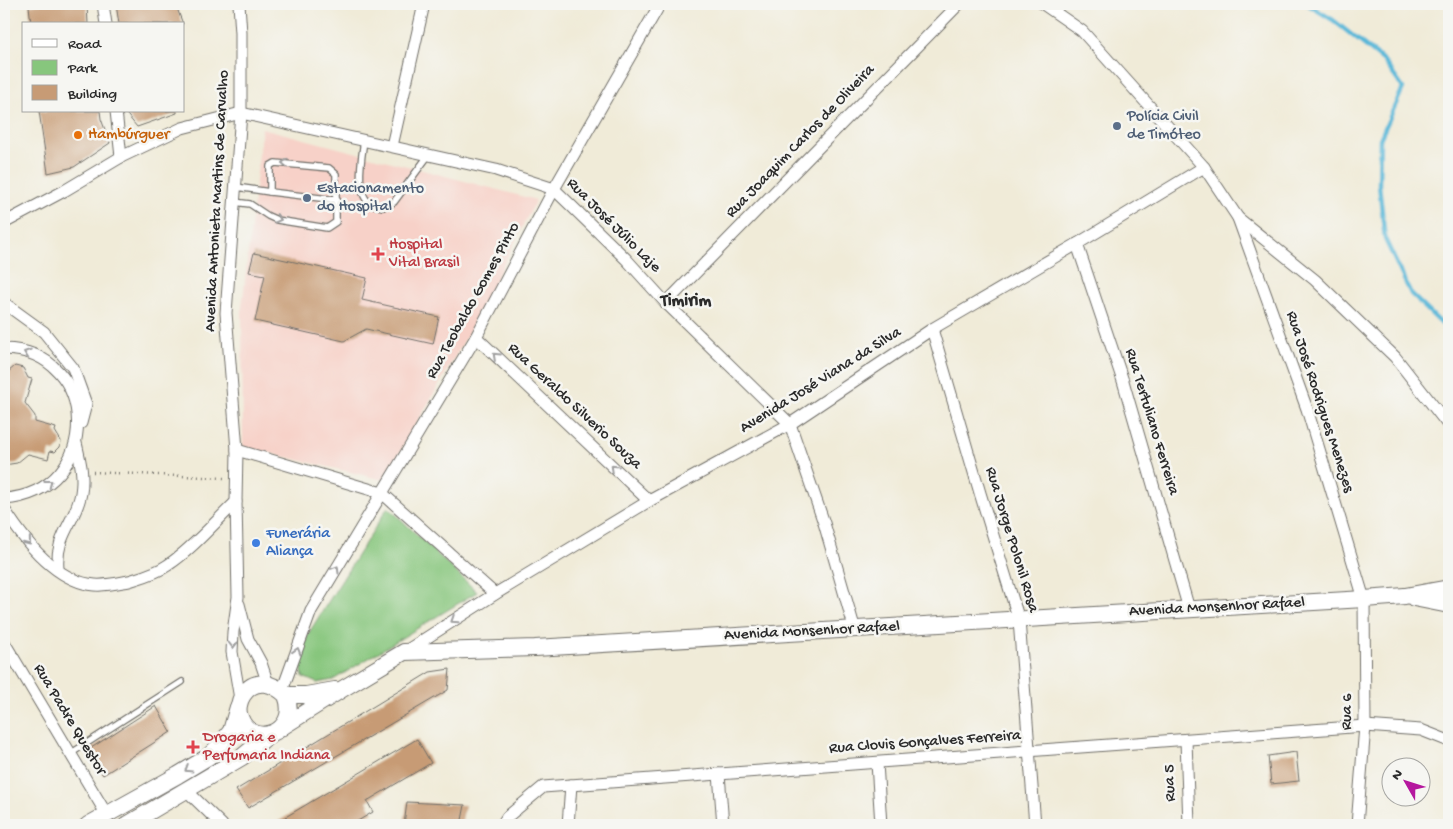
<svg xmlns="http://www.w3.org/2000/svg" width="1453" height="829" font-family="'Gochi Hand',sans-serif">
  <rect width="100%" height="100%" fill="#f6f6f2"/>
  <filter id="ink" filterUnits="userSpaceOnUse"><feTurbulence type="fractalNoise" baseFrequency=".02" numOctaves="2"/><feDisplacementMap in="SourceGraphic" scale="10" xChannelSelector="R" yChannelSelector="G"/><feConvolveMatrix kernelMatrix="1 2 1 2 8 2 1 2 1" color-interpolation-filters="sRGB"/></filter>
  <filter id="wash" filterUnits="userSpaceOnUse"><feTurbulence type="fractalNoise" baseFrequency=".0096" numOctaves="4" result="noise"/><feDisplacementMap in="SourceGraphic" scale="20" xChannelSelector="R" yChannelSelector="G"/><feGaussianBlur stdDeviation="1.12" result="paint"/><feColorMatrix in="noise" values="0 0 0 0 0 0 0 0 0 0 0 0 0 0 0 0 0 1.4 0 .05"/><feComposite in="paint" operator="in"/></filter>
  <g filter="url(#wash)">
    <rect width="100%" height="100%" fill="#f0ebd8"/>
    <!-- built -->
    <path fill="#f7d1c8" d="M262,128L536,200L467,336L384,480L243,447L242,307Z"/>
    <!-- green -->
    <path fill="#87c67d" stroke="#597854" d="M388,507L477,592L333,680L317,683L303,677L300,660L308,634Z"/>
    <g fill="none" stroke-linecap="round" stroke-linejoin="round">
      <!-- stream -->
      <path stroke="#5ab8d8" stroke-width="4.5" d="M1307,4L1333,20L1383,60L1403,88L1380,139L1379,185L1385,239L1411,294L1449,331"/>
    </g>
    <g id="blocks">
      <!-- building -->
      <g fill="#c79b75">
        <path d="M41,4H87L88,24H31L29,6Z"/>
        <path d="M116,4H180L178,11L183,24H119Z"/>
        <path d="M39,111H100L101,119L110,143L74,167L48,173Z"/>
        <path d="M124,111H177V113L137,127Z"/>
        <path d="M254,253L367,278L362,300L439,317L433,344L366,329L344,341L255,321L265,275L249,272Z"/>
        <path d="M15,366L23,368L28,378L32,379L25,403L35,416V422L56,428L55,431L61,441L60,447L55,452L50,451L48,459L28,454L17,463L4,465V371L8,372Z"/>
        <path d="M450,669L448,690L248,808L236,790L430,672Z"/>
        <path d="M156,706L171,732L103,775L88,750Z"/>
        <path d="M417,739L431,763L367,801L373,812L351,825H272Z"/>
        <path d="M1296,752L1299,781L1271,784L1268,756Z"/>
        <path d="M407,802L465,805L461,825H404Z"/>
      </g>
    </g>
  </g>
  <g filter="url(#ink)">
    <use href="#blocks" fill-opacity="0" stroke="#706e68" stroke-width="1"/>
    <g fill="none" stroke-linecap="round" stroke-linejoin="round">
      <defs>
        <g id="service">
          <path d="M364,140C362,156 354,194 371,204C374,205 379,206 383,207L394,202L428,156"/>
          <path d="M270,192L337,200"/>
          <path d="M234,202L250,204L268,216L277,220L327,228L336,222V174L329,168L275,163L270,166V192L236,187"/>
          <path d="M70,754L182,682"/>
        </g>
        <g id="minor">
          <path d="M103,4L106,24"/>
          <path d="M239,4L241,33V113L226,313L237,450L236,502L238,597L233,632L232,652L240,699"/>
          <path d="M1043,4L1082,31L1204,167L1238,218L1315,280L1395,357L1449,426"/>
          <path d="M116,111L121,157"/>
          <path d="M392,146L424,4"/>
          <path d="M1238,218L1307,409L1364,599L1365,726L1357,825"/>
          <path d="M4,223L64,191L121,157L182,128L241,113L496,170L554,189L626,259L666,303L790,424L824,523L855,630"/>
          <path d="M1077,244L1123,381L1189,609"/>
          <path d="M4,303L44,332L73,368L86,404L81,423"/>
          <path d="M666,303L959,4"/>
          <path d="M932,329L980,493L1019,620L1035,825"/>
          <path d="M476,337L649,501"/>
          <path d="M4,349C100,350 104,492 4,499"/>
          <path d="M237,450L382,493L495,594"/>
          <path d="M4,509C23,539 56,582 95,585C107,586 118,583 129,581C142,577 157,573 168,565C192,549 215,522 236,502"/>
          <path d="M58,569C55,534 76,522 81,493C84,475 80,460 76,443"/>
          <path d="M239,604L248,639L261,663L268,684"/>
          <path d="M4,642L107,815"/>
          <path d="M406,651L495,594L649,501L790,424L932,329L1077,244L1204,167"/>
          <path d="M282,691L311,611L476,337L554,189L660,4"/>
          <path d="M1186,740L1189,825"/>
          <path d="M877,763L881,825"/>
          <path d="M719,774L723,825"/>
          <path d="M187,791L222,825"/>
          <path d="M502,825L507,817L543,787L1365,726L1421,730L1449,741"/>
          <path d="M568,825L571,785"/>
        </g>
        <g id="secondary">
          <path d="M1414,598L1449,605"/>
          <path d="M286,695C301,735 250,749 240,717C237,710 239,701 243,695C255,677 273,683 286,695H306L335,690"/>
          <path d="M282,727L344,688L404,652L535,648L1364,599L1405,596L1449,588"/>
          <path d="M88,825L178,775L208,757L221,744L231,731L238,707"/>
          <path d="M127,825L242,757L270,734"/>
        </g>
      </defs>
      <!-- service casing -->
      <use href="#service" stroke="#706e68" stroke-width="8"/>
      <!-- minor casing -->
      <use href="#minor" stroke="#706e68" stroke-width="13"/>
      <!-- secondary casing -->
      <use href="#secondary" stroke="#706e68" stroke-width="18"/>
      <!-- path -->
      <path stroke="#706e68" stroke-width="2.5" stroke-dasharray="1 4" stroke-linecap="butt" d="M93,472L225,478"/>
      <!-- service -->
      <use href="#service" stroke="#fff" stroke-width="5.5"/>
      <!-- minor -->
      <use href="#minor" stroke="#fff" stroke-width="11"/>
      <!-- secondary -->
      <use href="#secondary" stroke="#fff" stroke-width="16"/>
    </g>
    <!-- one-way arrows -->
    <defs><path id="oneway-chevron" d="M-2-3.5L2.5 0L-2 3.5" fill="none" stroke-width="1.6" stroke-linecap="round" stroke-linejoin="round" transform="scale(1.25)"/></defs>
    <g stroke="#a0a0a0">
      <use href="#oneway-chevron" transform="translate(285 163) rotate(-177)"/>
      <use href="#oneway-chevron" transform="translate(278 219) rotate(15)"/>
      <use href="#oneway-chevron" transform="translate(27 353) rotate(-161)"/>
      <use href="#oneway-chevron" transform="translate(496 356) rotate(-137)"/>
      <use href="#oneway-chevron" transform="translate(614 468) rotate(-137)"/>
      <use href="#oneway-chevron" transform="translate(49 483) rotate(-37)"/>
      <use href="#oneway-chevron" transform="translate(28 542) rotate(51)"/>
      <use href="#oneway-chevron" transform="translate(336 569) rotate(-59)"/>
      <use href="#oneway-chevron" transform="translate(454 620) rotate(147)"/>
      <use href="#oneway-chevron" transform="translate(233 645) rotate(90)"/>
      <use href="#oneway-chevron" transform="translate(297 651) rotate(-73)"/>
      <use href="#oneway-chevron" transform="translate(188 769) rotate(148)"/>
    </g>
  </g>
  <!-- markers -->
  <g fill="#5c6f8a" stroke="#f6f6f2" stroke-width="2">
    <circle cx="1117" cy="126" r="5"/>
    <circle cx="307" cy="198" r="5"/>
  </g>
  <circle fill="#e8710a" stroke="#f6f6f2" stroke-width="2" cx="78" cy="135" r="5"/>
  <g fill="#e0444e" stroke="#f6f6f2" stroke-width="2">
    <path d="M375.5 246.5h5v5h5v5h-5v5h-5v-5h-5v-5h5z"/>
    <path d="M190.5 739.5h5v5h5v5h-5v5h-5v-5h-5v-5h5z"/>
  </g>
  <circle fill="#3f7fe0" stroke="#f6f6f2" stroke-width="2" cx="256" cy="543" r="5"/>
  <g text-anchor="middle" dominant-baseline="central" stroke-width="5" stroke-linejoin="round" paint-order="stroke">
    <!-- service labels -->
    <g font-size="16" fill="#4e5e75" stroke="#f6f6f2" text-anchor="start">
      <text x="1127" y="117">Polícia Civil<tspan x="1127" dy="18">de Timóteo</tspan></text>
      <text x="317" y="189">Estacionamento<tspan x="317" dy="18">do Hospital</tspan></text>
    </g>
    <!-- food labels -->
    <g font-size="16" fill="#c56008" stroke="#f6f6f2" text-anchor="start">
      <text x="88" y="135">Hambúrguer</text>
    </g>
    <!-- street labels -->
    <g font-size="16" fill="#2b2b2b" stroke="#f6f6f2">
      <text transform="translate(801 142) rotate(-46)">Rua Joaquim Carlos de Oliveira</text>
      <text transform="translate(218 201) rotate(-87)">Avenida Antonieta Martins de Carvalho</text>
      <text transform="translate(613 226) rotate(45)">Rua José Júlio Laje</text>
      <text transform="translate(474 301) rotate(-61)">Rua Teobaldo Gomes Pinto</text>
      <text transform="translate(821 381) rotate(-32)">Avenida José Viana da Silva</text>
      <text transform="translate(1319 402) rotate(72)">Rua José Rodrigues Menezes</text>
      <text transform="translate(574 407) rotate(43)">Rua Geraldo Silverio Souza</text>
      <text transform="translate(1151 422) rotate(73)">Rua Tertuliano Ferreira</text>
      <text transform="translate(1011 540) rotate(73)">Rua Jorge Polonil Rosa</text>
      <text transform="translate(1217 608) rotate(-3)">Avenida Monsenhor Rafael</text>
      <text transform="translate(812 632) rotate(-3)">Avenida Monsenhor Rafael</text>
      <text transform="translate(1348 712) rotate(-89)">Rua 6</text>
      <text transform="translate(69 720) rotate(59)">Rua Padre Questor</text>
      <text transform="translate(925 743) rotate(-4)">Rua Clovis Gonçalves Ferreira</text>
      <text transform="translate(1171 783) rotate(-92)">Rua 5</text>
    </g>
    <!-- health labels -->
    <g font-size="16" fill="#be3a42" stroke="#f6f6f2" text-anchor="start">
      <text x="389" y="245">Hospital<tspan x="389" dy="18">Vital Brasil</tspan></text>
      <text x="203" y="738">Drogaria e<tspan x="203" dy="18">Perfumaria Indiana</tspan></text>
    </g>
    <!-- shop labels -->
    <g font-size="16" fill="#366cbe" stroke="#f6f6f2" text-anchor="start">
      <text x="266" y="534">Funerária<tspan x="266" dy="18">Aliança</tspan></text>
    </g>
    <!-- neighbourhood labels -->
    <g font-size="18" font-weight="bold" fill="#2b2b2b" stroke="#f6f6f2">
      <text x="686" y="301">Timirim</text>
    </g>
  </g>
  <!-- margin -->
  <rect width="1453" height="829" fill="none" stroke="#f6f6f2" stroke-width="20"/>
  <!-- legend -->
  <rect x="22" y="22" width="162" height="90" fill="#f6f6f2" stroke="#a5a5a2"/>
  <rect x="32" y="39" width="25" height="8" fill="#ffffff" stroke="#a5a5a2"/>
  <text x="68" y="48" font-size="15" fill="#2b2b2b">Road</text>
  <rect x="32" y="60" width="25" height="15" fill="#87c67d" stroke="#a5a5a2"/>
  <text x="68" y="72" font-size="15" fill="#2b2b2b">Park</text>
  <rect x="32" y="85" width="25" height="15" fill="#c79b75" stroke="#a5a5a2"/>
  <text x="68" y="98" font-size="15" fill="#2b2b2b">Building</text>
  <!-- north arrow -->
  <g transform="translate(1406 782) rotate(309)"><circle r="24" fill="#f6f6f2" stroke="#a5a5a2"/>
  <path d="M0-4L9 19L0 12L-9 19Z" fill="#b5179e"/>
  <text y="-8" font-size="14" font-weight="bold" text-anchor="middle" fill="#2b2b2b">N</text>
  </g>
</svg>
